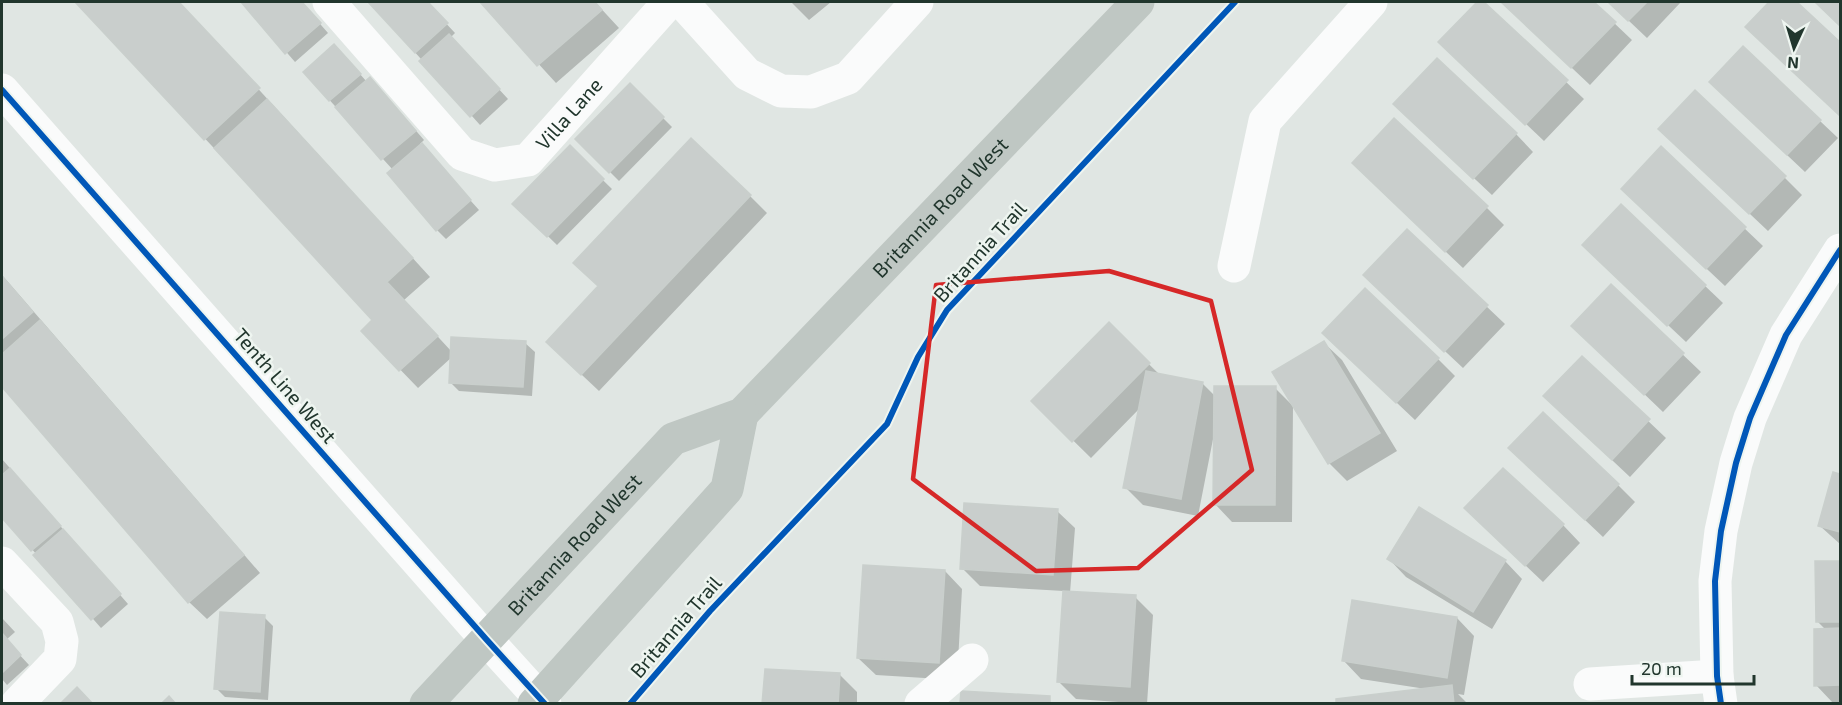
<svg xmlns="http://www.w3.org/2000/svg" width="1842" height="705" font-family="'Exo 2',sans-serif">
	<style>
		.shadow { fill: #0003 }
		.building { fill: #c9cecc; stroke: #c9cfcc; stroke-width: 1.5 }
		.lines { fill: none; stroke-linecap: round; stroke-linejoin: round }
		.minor { stroke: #fafbfb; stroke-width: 33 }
		.major { stroke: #bfc7c3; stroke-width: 33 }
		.cycleway-casing { stroke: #eef5f0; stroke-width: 10 }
		.cycleway { stroke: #0057b8; stroke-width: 6 }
		.marked { fill: none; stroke: #d62828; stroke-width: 4.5; stroke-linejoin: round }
		.labels { text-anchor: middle; stroke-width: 5; stroke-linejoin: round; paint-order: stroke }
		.street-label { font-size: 20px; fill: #21362d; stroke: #eef5f0 }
	</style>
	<rect width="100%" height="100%" fill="#e0e6e3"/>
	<path class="shadow" d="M77,2H179L430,277L404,300L452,352L525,343L535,352L532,396L459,391L450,382L452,357L418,388L363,331L375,320Z
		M243,2H301L328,33L295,62Z
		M370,2H426L455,33L451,37L508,99L480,125Z
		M482,2H595L619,28L556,83Z
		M791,2H831L809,20Z
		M1479,2H1482L1584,99L1544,141L1440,42Z
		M1502,2H1592L1632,40L1590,85Z
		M1609,2H1681L1647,38Z
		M1771,2H1795L1840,44V115L1747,27Z
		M1816,2H1840V25Z
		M343,55L367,82L379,88L424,140L420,144L479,210L446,239L437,230L393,170L305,73Z
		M630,85L672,127L619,181L577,139Z
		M1729,100L1820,121L1838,138L1805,172Z
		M1413,121L1516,134L1533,152L1492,195Z
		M1678,146L1784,177L1802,195L1768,231Z
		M570,148L612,189L557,245L515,204Z
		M1661,149L1763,246L1725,286L1641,207Z
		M1371,181L1486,207L1504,225L1463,268Z
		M750,196L767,213L599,391L565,359Z
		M1621,206L1723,303L1686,342L1601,262Z
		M1407,231L1505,324L1463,368L1383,293Z
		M2,275L260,573L207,619L189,602L2,385Z
		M1611,286L1701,372L1663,412L1591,343Z
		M1109,325L1161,376L1202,383L1216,397L1275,388L1293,406L1292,522H1232L1215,504L1214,434L1198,516L1143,505L1125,487L1141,407L1091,458L1033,401Z
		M1324,343L1342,360L1397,451L1347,481L1329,463L1274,372Z
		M1342,351L1438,359L1455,376L1415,420Z
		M1582,358L1666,438L1630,477L1563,414Z
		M2,459L128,604L101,628L2,515Z
		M1528,466L1618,485L1635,502L1603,537Z
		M1834,474L1840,476V544L1820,526Z
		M1057,511L1075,528L1070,593L1135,597L1153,615L1147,704L1076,699L1059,682L1064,591L980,586L962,568Z
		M1563,525L1580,543L1543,582L1484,526Z
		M1389,559L1505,561L1522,579L1492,629L1406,577Z
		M1816,563H1840V703H1833L1816,685L1826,630L1817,621Z
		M945,571L962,589L957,680L876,675L858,658Z
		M264,617L273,626L268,700L225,697L216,688Z
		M2,618L15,632L6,640L29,665L7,685L2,679Z
		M1457,618L1474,636L1464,695L1458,694L1468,704H1338L1426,689L1361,679L1344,661Z
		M840,675L857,692V704H764Z"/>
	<path class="building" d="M75,2H179L260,88L204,140Z
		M241,2H302L321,23L285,54Z
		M368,2H428L448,23L415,53Z
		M480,2H595L602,10L537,66Z
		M1477,2H1484L1568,80L1525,125L1438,42Z
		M1501,2H1594L1616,22L1571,68Z
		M1608,2H1647L1628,21Z
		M1769,2H1797L1840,42V113L1839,115L1745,27Z
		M1815,2H1840V26Z
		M449,34L500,89L470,117L419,61Z
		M334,44L361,74L329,101L303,72Z
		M1743,46L1821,120L1787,155L1709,82Z
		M1437,58L1517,133L1473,179L1393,104Z
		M370,77L416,131L381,160L335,107Z
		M630,83L664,117L609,173L575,139Z
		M1695,90L1786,176L1749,214L1658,129Z
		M267,99L413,258L387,282L438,336L399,371L361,331L372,320L214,148Z
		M1394,118L1488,206L1445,252L1352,163Z
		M691,138L751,195L581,375L546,342L598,286L573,263Z
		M422,143L471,200L436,231L387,173Z
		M570,145L604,179L547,237L512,204Z
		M1661,146L1746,227L1706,269L1621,189Z
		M1621,204L1706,285L1667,326L1582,245Z
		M1407,229L1488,305L1444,352L1363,275Z
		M2,276L33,312L2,339Z
		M1611,284L1684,353L1644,395L1571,326Z
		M1365,288L1439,358L1396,403L1322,333Z
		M40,320L244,555L188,603L2,387V354Z
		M1109,322L1150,363L1072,442L1031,401Z
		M451,337L526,341L523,387L449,383Z
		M1324,341L1380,433L1328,464L1272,372Z
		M1582,356L1650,419L1612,460L1543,396Z
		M1146,371L1203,382L1181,499L1123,488Z
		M1214,386H1276L1275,505H1213Z
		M1543,412L1619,484L1585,520L1508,448Z
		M10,468L61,526L31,551L2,518V475Z
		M1503,468L1564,524L1525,566L1464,508Z
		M1833,472L1840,474V532L1818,526Z
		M964,503L1058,509L1053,575L960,569Z
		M1419,507L1506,560L1473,612L1387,559Z
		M63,529L121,594L91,620L33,555Z
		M1815,561H1840V622H1816Z
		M863,565L945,570L939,663L857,658Z
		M1063,591L1136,595L1130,687L1057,682Z
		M1352,600L1457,617L1447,678L1342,661Z
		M220,612L265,615L260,692L214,689Z
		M1840,628V685L1814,686V629Z
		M2,633L21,655L2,673Z
		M765,669L840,673L838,704H762Z
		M1452,685L1454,704H1336V699Z
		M77,687L93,704H60Z
		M961,691L1050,696V704H960Z
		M169,696L176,704H161Z"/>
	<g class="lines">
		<g class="minor">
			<path id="s1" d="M329,2L462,154L495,165L528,160L669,2"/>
			<path d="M682,2L747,74L781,91L811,92L848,78L917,2"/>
			<path d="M2,90L486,639L545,704"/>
			<path d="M1234,266L1265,121L1371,2"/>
			<path d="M2,563L57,622L62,641L60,659L17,704"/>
			<path d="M1590,684L1717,676"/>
			<path d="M921,704L972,660"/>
			<path d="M1721,704L1717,676L1715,581L1721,531L1736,463L1750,418L1786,335L1840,250"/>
		</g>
		<g class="major">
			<path id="s2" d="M426,704L673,439L742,414L1138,2"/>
			<path d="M534,704L727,489L742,414"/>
		</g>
		<defs>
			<path id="cycleway" d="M2,90L486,639L545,704
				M630,704L710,611L887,424L918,357L947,310L1235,2
				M1721,704L1717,676L1715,581L1721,531L1736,463L1750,418L1786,335L1840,250"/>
		</defs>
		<use href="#cycleway" class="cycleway-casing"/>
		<use href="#cycleway" class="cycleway"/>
	</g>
	<path class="marked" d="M1109,271L1211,301L1252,470L1138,568L1036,571L913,479L936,285Z"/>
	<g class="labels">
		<g class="street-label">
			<text dy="7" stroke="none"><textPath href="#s1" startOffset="332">Villa Lane</textPath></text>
			<text dy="7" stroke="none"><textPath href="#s2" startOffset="722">Britannia Road West</textPath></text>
			<text transform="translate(980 252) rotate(-48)" y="7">Britannia Trail</text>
			<text transform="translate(285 386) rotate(49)" y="7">Tenth Line West</text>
			<text dy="7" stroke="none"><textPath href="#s2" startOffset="218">Britannia Road West</textPath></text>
			<text transform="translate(676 627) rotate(-49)" y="7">Britannia Trail</text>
		</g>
	</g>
	<rect width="1842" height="705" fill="none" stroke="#21362d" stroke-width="6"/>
	<g transform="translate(1794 48) rotate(184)" stroke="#eef5f0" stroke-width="4.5" paint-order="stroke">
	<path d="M0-4.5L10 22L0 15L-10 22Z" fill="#21362d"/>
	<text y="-9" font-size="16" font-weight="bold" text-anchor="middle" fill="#21362d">N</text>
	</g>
	<path d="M1632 675v9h122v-9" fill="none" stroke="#21362d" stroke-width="3"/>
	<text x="1641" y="675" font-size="18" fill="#21362d" stroke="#eef5f0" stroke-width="4.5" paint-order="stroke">20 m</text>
</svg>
